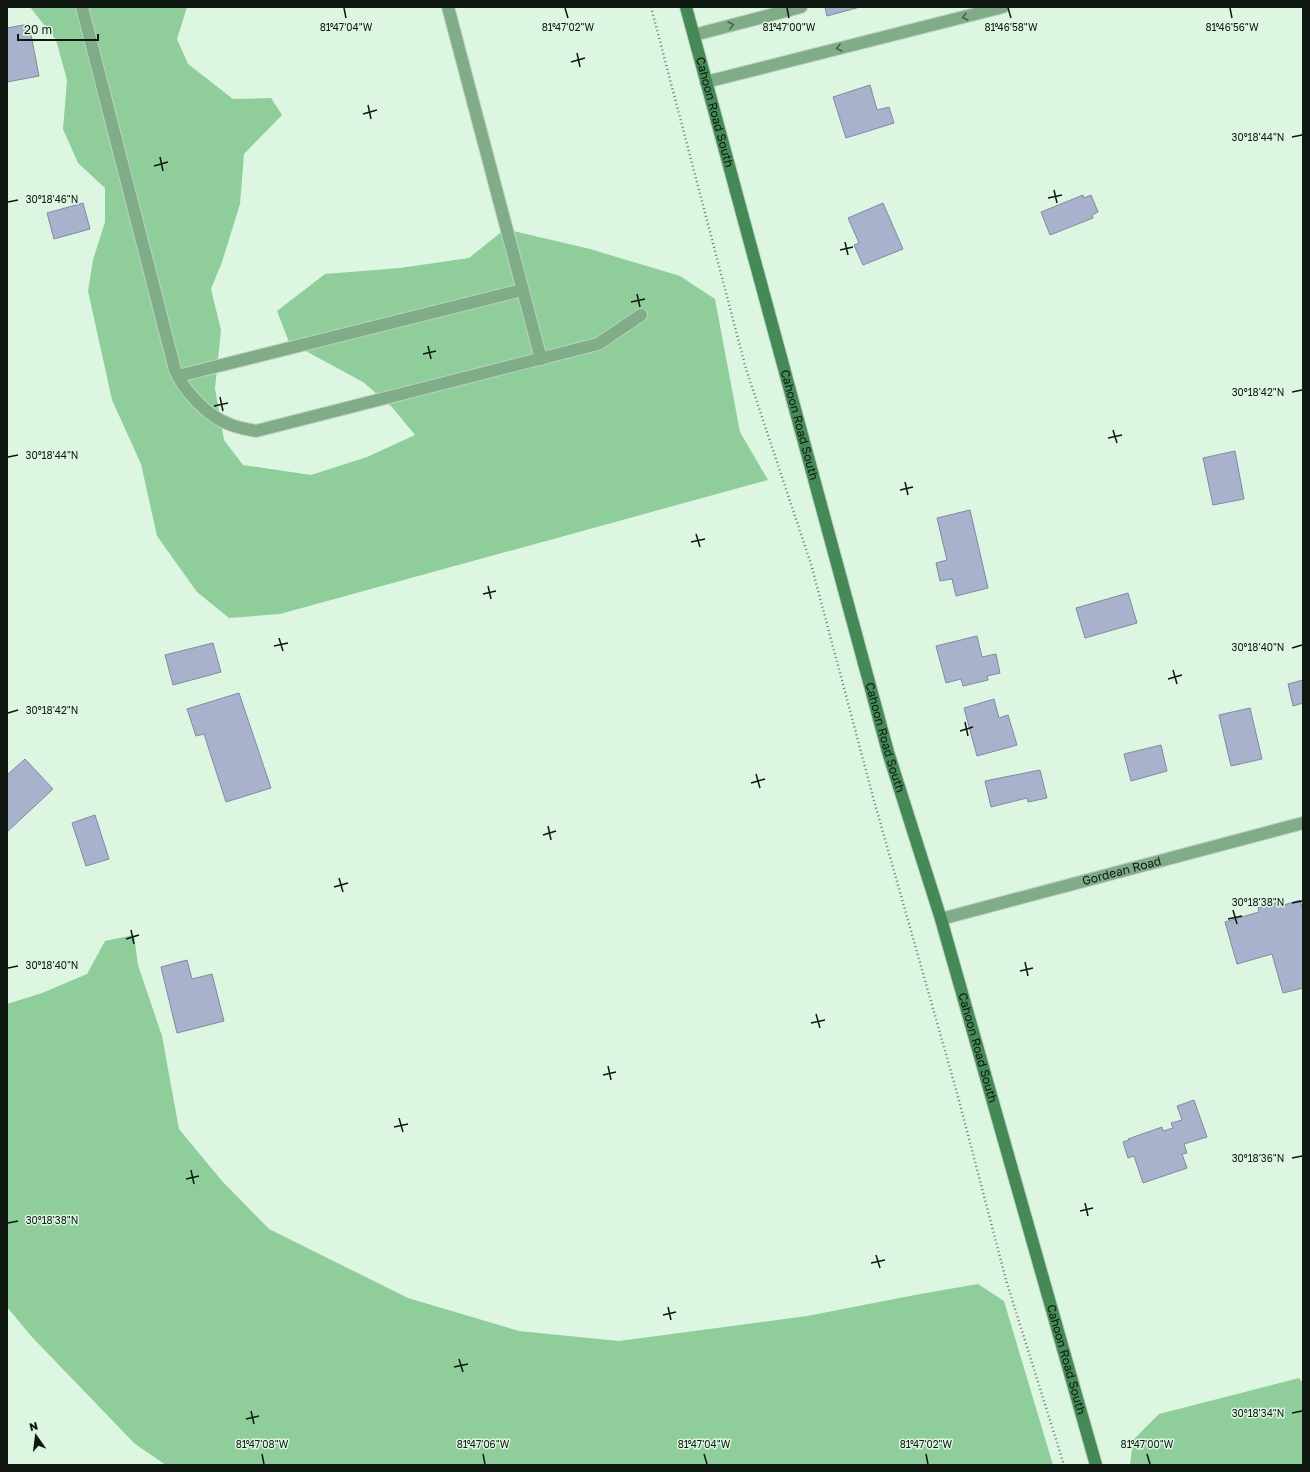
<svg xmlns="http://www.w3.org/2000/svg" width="1310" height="1472" font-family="'Golos Text',sans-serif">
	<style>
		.forest { fill: #8fce9b }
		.building { fill: #a9b2cc; stroke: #8189a2 }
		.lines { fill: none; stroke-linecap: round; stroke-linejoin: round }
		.lane-casing { stroke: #bcd2c0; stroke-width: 14 }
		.street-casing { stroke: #bcd2c0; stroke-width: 14 }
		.secondary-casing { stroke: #bcd2c0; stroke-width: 14 }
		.path { stroke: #6c7c6f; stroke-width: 2.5; stroke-dasharray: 1 3; stroke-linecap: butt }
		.lane { stroke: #80ac88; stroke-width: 12 }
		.street { stroke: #80ac88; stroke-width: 12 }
		.secondary { stroke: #458a56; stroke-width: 12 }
		.oneway { stroke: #47624c }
		.ticks { fill: none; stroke: #0e1710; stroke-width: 1.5 }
		.labels { text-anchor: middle; stroke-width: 3; stroke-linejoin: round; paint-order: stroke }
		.street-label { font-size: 12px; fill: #0e1710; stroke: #ddf6e1 }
		.ticks-label { font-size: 10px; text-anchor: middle; fill: #0e1710; stroke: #ddf6e1; stroke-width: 3; stroke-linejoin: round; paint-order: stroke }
	</style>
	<rect width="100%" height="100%" fill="#ddf6e1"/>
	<path class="forest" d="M30,7H187L177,39L188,64L233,99L271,98L282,115L244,154L240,204L222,262L211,289L221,330L215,388L224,440L243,465L311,475L367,457L415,435L392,407L363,382L289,342L277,311L325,274L400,268L469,258L505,229L590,249L680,276L715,299L740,432L768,480L280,614L229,618L197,592L157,536L141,464L112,400L88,291L93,260L105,222V188L78,163L63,129L67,80L56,40Z
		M134,935L138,965L162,1036L179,1129L222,1181L269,1229L408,1298L519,1331L619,1341L807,1316L920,1294L978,1284L1004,1301L1053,1465H166L135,1444L31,1336L7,1307V1004L42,993L87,974L105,941Z
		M1299,1378L1303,1383V1465H1130L1133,1440L1159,1414Z"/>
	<path class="building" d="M825,7H860L827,16Z
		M29,24L39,76L7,82V28Z
		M870,85L877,110L889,107L894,123L846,138L833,97Z
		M1083,195L1084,198L1091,195L1098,212L1092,215L1093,218L1050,235L1041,212Z
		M83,203L90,229L54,239L47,213Z
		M883,203L903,249L863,265L854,245L859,243L848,218Z
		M1235,451L1244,499L1213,505L1203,458Z
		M970,510L988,588L956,596L952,579L940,581L936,563L947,560L937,518Z
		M1128,593L1137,623L1085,638L1076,608Z
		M977,636L982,657L996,654L1000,673L987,676L988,680L963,686L961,679L946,683L936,646Z
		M213,643L221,672L173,685L165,655Z
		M1303,680V703L1293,706L1288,684Z
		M239,693L271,788L226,802L204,734L196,736L187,709Z
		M994,699L999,718L1008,715L1017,745L977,756L964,708Z
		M1250,708L1262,759L1231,766L1219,715Z
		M1161,745L1167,771L1131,781L1124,754Z
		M25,759L53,789L7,832V775Z
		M1040,770L1047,798L1028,802L1027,798L991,807L985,781Z
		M95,815L109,859L86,866L72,823Z
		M1300,900L1303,912V988L1283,993L1272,954L1237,964L1225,922L1259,912L1258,908L1282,901L1284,905Z
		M187,960L192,979L212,974L224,1021L177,1033L161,967Z
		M1194,1100L1207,1137L1184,1144L1187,1153L1182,1154L1187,1168L1143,1183L1134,1156L1128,1158L1123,1142L1129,1140L1128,1139L1162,1127L1163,1131L1173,1128L1171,1123L1182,1120L1177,1106Z"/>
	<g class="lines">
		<defs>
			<path id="lane" d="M694,35L801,7
				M706,82L1003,7
				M178,376L522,290"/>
			<g id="street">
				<path d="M82,7L175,370C184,391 207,416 229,424C237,428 248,429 256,431L598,344L641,315"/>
				<path d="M448,7L541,359"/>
				<path id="s1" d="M941,919L1303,823"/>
			</g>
			<g id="secondary">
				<path id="s2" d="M686,7L888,752L941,919L1096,1465"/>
			</g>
		</defs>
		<use href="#lane" class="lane-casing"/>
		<use href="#street" class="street-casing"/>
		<use href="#secondary" class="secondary-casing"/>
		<path class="path" d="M651,7L746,369L811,564L873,797L957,1093L1006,1280L1064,1465"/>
		<use href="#lane" class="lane"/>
		<use href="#street" class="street"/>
		<use href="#secondary" class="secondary"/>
	</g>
	<defs><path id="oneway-chevron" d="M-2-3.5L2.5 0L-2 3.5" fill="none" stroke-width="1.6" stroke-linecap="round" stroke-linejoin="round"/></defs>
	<g class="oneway">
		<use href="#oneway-chevron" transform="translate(965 17) rotate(166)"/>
		<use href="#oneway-chevron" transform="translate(731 25) rotate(-14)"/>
		<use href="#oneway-chevron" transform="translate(839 48) rotate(166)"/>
	</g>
	<path class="ticks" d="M344,8L346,18M565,8L568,18M787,8L789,18M1008,8L1011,18M1230,8L1232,18M577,53L580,67M571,62L585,58M368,105L371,119M363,114L377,110M1292,137L1302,135M160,157L163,171M154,166L168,162M1054,190L1057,203M1048,198L1062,195M8,202L18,200M845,242L848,255M840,250L853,247M637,294L640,307M631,302L645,299M428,346L431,359M423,354L436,351M1292,392L1302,390M220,397L223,411M214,406L228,403M1113,430L1117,443M1108,438L1122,435M8,457L18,455M905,482L908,495M900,490L913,487M696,534L700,547M691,542L705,539M488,586L491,599M483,594L496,591M279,638L283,651M274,646L288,643M1292,648L1302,645M1173,670L1177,684M1168,679L1182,675M8,713L18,710M965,722L968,736M960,731L973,727M756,774L760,788M751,783L765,779M548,826L551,840M543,835L556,831M339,878L343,892M334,887L348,883M1292,903L1302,901M1233,910L1237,924M1228,919L1242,916M131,930L134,944M126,939L139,935M1025,962L1028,976M8,968L18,966M1020,971L1033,968M816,1014L820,1028M811,1023L825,1020M608,1066L611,1080M603,1075L616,1072M399,1118L403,1132M394,1127L408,1124M1292,1158L1302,1156M191,1170L194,1184M186,1179L199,1176M1085,1203L1088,1216M1080,1211L1093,1208M8,1223L18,1221M876,1255L880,1268M871,1263L885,1260M668,1307L671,1320M663,1315L676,1312M459,1359L463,1372M454,1367L468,1364M251,1411L254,1424M1292,1413L1302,1411M246,1419L259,1416M262,1454L264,1464M483,1454L485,1464M704,1454L707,1464M926,1454L928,1464M1147,1454L1150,1464"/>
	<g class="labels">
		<g class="street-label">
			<text dy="4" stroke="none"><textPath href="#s2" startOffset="109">Cahoon Road South</textPath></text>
			<text dy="4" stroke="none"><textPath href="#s2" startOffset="433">Cahoon Road South</textPath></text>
			<text dy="4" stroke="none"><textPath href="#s2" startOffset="757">Cahoon Road South</textPath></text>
			<text dy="4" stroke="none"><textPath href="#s1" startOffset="187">Gordean Road</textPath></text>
			<text dy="4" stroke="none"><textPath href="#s2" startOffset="1081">Cahoon Road South</textPath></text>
			<text dy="4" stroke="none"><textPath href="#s2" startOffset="1405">Cahoon Road South</textPath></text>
		</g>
	</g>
	<g class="ticks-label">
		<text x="346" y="31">81°47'04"W</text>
		<text x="568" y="31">81°47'02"W</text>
		<text x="789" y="31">81°47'00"W</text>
		<text x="1011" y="31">81°46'58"W</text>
		<text x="1232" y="31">81°46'56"W</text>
		<text x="1258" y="141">30°18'44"N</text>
		<text x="52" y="203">30°18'46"N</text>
		<text x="1258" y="396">30°18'42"N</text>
		<text x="52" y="459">30°18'44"N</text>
		<text x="1258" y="651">30°18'40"N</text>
		<text x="52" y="714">30°18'42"N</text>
		<text x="1258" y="906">30°18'38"N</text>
		<text x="52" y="969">30°18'40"N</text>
		<text x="1258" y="1162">30°18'36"N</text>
		<text x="52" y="1224">30°18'38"N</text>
		<text x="1258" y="1417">30°18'34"N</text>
		<text x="262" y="1448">81°47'08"W</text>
		<text x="483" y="1448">81°47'06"W</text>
		<text x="704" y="1448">81°47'04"W</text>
		<text x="926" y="1448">81°47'02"W</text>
		<text x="1147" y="1448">81°47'00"W</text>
	</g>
	<rect width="1310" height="1472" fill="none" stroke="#0e1710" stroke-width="16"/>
	<g transform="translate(36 1436) rotate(346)" stroke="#ddf6e1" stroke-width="3" paint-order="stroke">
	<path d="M0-3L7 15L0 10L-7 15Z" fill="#0e1710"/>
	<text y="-6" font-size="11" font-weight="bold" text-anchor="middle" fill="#0e1710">N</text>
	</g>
	<path d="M18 34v6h80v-6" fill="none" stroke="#0e1710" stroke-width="2"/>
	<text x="24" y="34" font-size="12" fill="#0e1710" stroke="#ddf6e1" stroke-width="3" paint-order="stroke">20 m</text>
</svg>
